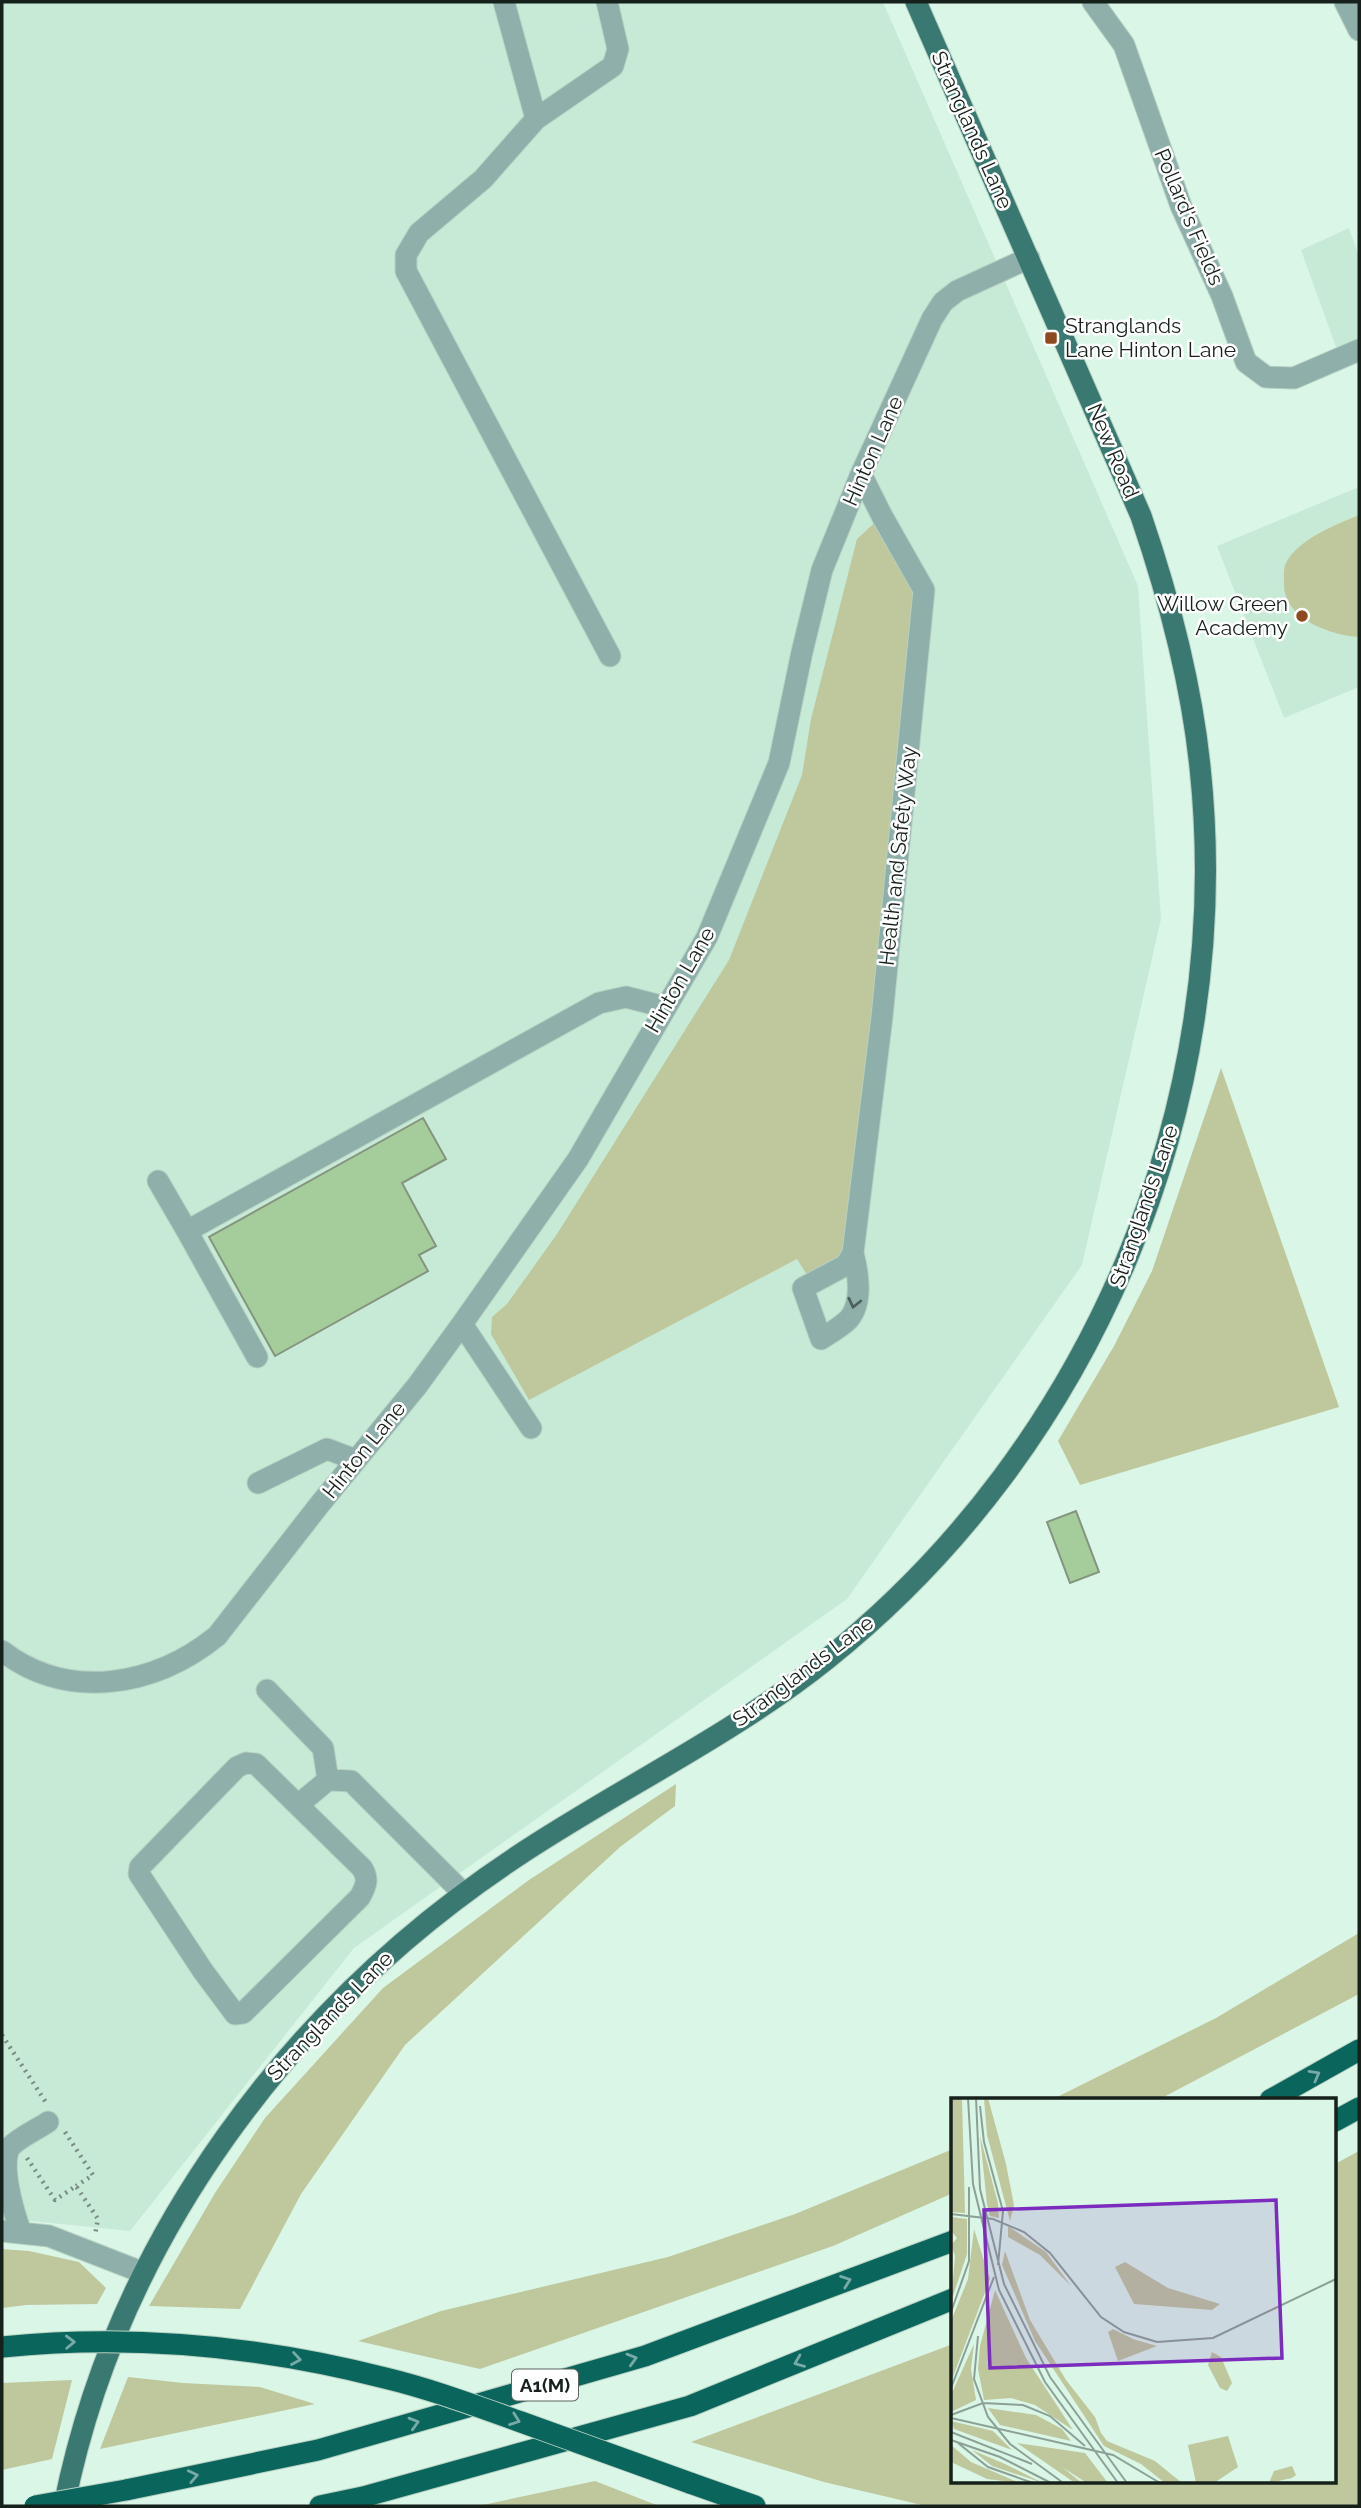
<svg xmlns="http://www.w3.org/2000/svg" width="1361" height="2508" font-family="Raleway,sans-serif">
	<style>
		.built { fill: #c7ead7 }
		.green { fill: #bfc79d }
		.building { fill: #a5cc9b; stroke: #84947f; stroke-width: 2 }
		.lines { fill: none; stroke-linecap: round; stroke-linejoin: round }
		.minor-casing { stroke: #b7d0c2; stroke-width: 23 }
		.major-casing { stroke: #b7d0c2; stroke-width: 23 }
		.highway-casing { stroke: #b7d0c2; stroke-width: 23 }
		.path { stroke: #7a8d83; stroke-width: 4.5; stroke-dasharray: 2 5; stroke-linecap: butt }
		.minor { stroke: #8fafaa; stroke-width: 21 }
		.major { stroke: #3a7971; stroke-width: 21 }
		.highway { stroke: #0a655d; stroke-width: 21 }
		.highway-bridge-casing { stroke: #b7d0c2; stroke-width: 23; stroke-linecap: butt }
		.highway-bridge { stroke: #0a655d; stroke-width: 21 }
		.oneway { stroke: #4d615b }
		.oneway2 { stroke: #78aaa6 }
		.poi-dot { fill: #8e4920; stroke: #fff; stroke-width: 2.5 }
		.labels { text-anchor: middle; stroke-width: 5; stroke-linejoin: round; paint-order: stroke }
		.shield { fill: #fff; stroke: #5d645f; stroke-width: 2 }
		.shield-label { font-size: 19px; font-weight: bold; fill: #17211b }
		.street-label { font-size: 21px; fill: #17211b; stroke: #fff }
		.poi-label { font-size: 21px; fill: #17211b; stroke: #fff; text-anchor: start }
		.inset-road { fill: none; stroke: #8ca195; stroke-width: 2 }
		.view { fill: #7b2cbf; fill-opacity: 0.15; stroke: #7b2cbf; stroke-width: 3.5 }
		.inset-edge { fill: none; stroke: #17211b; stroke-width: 3.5 }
	</style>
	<rect width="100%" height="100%" fill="#daf6e7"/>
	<path class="built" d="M2,2H883L1138,586L1161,919L1082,1265L847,1599L354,1948L130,2231L2,2218Z
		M1349,228L1359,256V350L1340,358L1301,250Z
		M1359,487V687L1284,718L1217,546Z"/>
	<path class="green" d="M1359,515V637C1330,635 1282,618 1284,582C1284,575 1283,567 1287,561C1301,538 1335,525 1359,515Z
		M882,516L924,590L853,1253L812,1283L797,1259L529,1400L491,1334L492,1317L507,1304L557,1234L729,960L802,775L811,719L857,539Z
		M1221,1068L1339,1407L1080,1485L1058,1441L1114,1346L1152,1271Z
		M676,1784L675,1806L620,1847L405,2045L301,2194L240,2309L149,2306L215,2193L265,2118L383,1988L529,1880Z
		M1359,1933V1994L1158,2100H1051L1216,2018Z
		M953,2149V2193L833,2246L480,2369L358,2341L441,2311L668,2257L795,2214Z
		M1359,2151V2506H926L824,2482L691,2442L953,2344V2482H1335V2164Z
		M2,2249L29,2251L79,2262L106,2288L97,2304L26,2305L2,2308Z
		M128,2377L183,2383L260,2387L315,2404L100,2449Z
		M72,2380L52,2459L2,2470V2383Z
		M595,2481L659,2506H478Z"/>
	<path class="building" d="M423,1118L446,1159L402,1183L436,1246L419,1255L428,1271L275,1356L209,1237Z
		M1076,1511L1099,1572L1070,1583L1047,1522Z"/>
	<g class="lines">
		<defs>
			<path id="minor" d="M504,2L536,119L613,66L618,49L607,2
				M1093,2L1124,45L1181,206L1222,296L1246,362L1266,377L1294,378L1359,350
				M1345,2L1359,30
				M536,119L483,179L419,233L406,255V271L610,656
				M158,1181L187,1231
				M853,1253L846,1265L803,1288L821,1339C830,1333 841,1327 849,1319C863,1302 858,1272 853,1253L882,1017L924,590L882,516L861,474
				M462,1324L531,1428
				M257,1357L187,1231L599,1003L626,997L665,1007
				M258,1483L327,1449L356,1460
				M2,1651C69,1702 155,1686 217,1636L320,1504L417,1386L462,1324L578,1159L707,937L779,763L802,652L822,570L861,474L932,319L943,302L957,291L1029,258
				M267,1690L323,1748L328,1780
				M246,1763L256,1764L362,1868C369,1879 366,1886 360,1897L243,2013L235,2014L203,1971L139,1874L140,1867L237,1767Z
				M298,1805L328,1780L351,1781L463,1893
				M2,2231L49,2236L144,2273
				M21,2232C13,2211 0,2165 10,2147C20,2137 36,2130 48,2122"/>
			<path id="major" d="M64,2506C117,2239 291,2006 516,1857C618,1789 731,1736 827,1659C1092,1447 1236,1105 1200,767C1191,680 1169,598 1141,516L916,2"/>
			<path id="highway" d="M1270,2100L1359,2050
				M1335,2121L1359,2108
				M690,2483L755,2506
				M126,2490L318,2450L645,2356L953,2241
				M320,2506L363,2497L690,2406L953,2299"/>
		</defs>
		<use href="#minor" class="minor-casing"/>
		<use href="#major" class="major-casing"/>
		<use href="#highway" class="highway-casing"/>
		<path class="path" d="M2,2035L47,2104
			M65,2132L93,2175L76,2186
			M27,2158L55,2200L76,2186L98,2219L95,2235"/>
		<use href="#minor" class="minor"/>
		<use href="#major" class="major"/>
		<use href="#highway" class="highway"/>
		<defs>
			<path id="highway-bridge" d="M2,2347C130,2334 260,2346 385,2378C431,2389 476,2406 521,2422C577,2442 633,2462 690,2483
				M35,2506L126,2490"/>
		</defs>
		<use href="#highway-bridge" class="highway-bridge-casing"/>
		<use href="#highway-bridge" class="highway-bridge"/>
	</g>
	<defs><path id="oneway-chevron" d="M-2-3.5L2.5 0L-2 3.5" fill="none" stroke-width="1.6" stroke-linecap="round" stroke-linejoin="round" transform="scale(1.75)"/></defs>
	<use class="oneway" href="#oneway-chevron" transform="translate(854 1303) rotate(103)"/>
	<g class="oneway2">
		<use href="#oneway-chevron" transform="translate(1315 2075) rotate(-29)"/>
		<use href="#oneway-chevron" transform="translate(846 2281) rotate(-20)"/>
		<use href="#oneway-chevron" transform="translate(70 2342) rotate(-2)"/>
		<use href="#oneway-chevron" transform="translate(296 2359) rotate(9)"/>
		<use href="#oneway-chevron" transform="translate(632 2359) rotate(-16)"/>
		<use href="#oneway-chevron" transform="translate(799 2362) rotate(158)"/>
		<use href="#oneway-chevron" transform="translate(515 2420) rotate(20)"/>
		<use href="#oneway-chevron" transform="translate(414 2423) rotate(-16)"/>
		<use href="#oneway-chevron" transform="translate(193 2476) rotate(-12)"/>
	</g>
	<g class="poi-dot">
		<rect x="1044" y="331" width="14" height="14" rx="3.5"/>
		<circle cx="1302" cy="616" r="7"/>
	</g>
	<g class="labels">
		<rect class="shield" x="512" y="2369.5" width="66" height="31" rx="5"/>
		<g class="shield-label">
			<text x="545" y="2392">A1(M)</text>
		</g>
		<g class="street-label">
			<text transform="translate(972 130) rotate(66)" y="7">Stranglands Lane</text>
			<text transform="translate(1189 217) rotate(67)" y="7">Pollard's Fields</text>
			<text transform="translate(873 451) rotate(-66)" y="7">Hinton Lane</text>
			<text transform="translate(1113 451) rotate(67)" y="7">New Road</text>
			<text transform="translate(898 856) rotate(-84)" y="7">Health and Safety Way</text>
			<text transform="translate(680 980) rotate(-60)" y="7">Hinton Lane</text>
			<text transform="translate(1144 1206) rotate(-71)" y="7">Stranglands Lane</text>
			<text transform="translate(364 1450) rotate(-51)" y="7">Hinton Lane</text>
			<text transform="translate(803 1671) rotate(-37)" y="7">Stranglands Lane</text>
			<text transform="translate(330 2016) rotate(-46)" y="7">Stranglands Lane</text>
		</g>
		<g class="poi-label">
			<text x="1065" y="333">Stranglands<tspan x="1065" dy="24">Lane Hinton Lane</tspan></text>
			<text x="1288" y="611" text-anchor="end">Willow Green<tspan x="1288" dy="24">Academy</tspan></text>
		</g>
	</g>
	<g transform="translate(951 2098)">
		<rect width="385" height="385" fill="#daf6e7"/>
		<path d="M1,0H11L14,115L0,114ZM33,0H37L55,66L63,107L59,123L36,37ZM29,38L47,105L48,120L39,118L36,106ZM0,119L16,121V156L0,204L4,158L0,147L6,140L0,133ZM57,128L95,154L120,188L89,157L57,139ZM23,131L39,181L0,284V223L17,181ZM54,153L79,222L115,282L144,319L150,335L156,343L204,363L231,385H214L190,366L153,348L84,243L51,167ZM174,164L217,190L269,206L261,212L183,206L164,169ZM44,192L75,260L122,332L84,307L60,300L33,302L27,271L29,248ZM162,231L182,241L206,248L167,263L157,234ZM23,246L20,271L25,302L0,314V297ZM261,254L270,259L281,285L276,293L269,290L257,267ZM37,310L85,317L111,331L120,343L49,327ZM0,323L42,333L61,352L3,331ZM277,338L287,369L263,385H245L237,347ZM66,345L134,355L157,385H136L111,369L131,385H124ZM0,347L20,364L69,385L36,381L0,364ZM21,352L54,366L92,385L41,368ZM341,368L345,377L341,380L318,385L323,373Z" fill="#bfc79d"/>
		<path class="inset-road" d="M17,0L22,86L48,192L94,284L167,385M25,0L29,91L53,186L99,279L176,385M29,8L33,44L52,113L47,167M0,116L42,121L73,134L99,155L150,219L173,234L206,244L262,240L385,181M0,214L18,163V89M27,238L23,281L37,319L59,346L111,384M0,290L43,179M0,317L32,305L72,307L99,318L134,348M0,320L162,357L209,385M0,334L81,366M0,342L49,359L100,385M7,345L37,369L82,385"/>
		<path class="view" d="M325,102L331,260L39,270L33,112Z"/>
		<rect width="385" height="385" class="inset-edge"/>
	</g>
	<rect width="1361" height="2508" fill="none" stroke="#17211b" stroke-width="7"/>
</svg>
